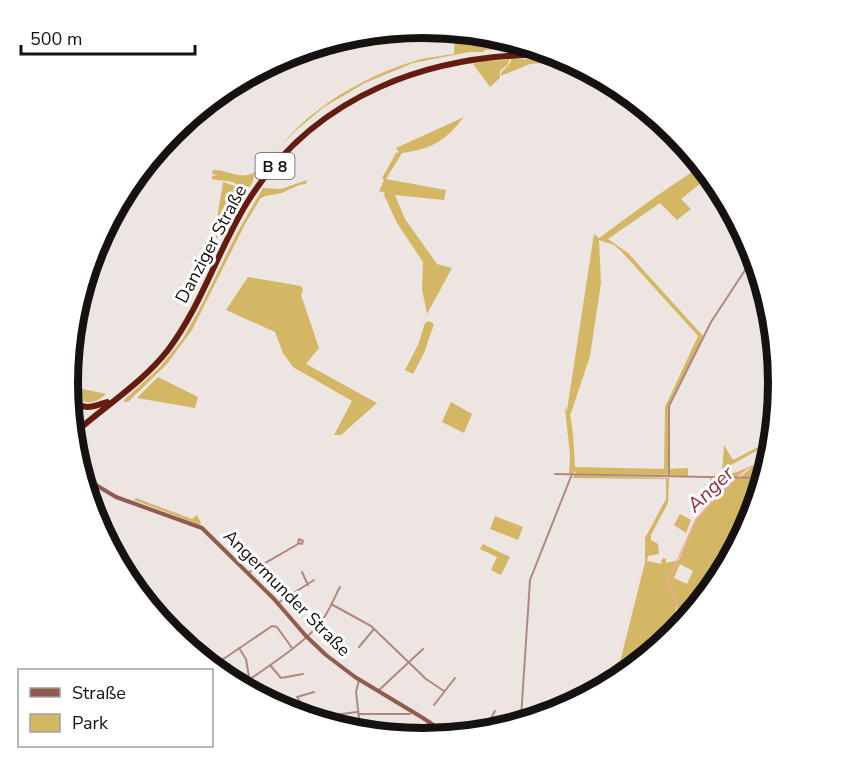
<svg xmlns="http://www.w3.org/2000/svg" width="845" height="765" font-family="'Nunito Sans',sans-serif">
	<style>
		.green { fill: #d4b764; fill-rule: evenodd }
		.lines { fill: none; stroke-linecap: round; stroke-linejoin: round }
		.stream { stroke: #fea3ad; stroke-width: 1.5 }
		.street { stroke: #af8980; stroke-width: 2 }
		.secondary { stroke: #915b50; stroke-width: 4 }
		.highway { stroke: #651b0e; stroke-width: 6 }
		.labels { text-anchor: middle; stroke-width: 6; stroke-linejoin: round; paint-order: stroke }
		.shield { fill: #fff; stroke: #5b5958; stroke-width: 1.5 }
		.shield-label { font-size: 16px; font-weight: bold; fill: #151211 }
		.street-label { font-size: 18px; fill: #151211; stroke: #fff }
		.water-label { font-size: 20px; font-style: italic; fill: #942c41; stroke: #fff }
		.rim { fill: none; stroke: #151211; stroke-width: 8 }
	</style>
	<rect width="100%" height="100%" fill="#ede5e1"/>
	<path class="green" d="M455,33L508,44L510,50L506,49L484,50V52H469L413,63L365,83L324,107L294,132L255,173L252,184L242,193L217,238H215L217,235L214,237L223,182L235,186L238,194L223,225C229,216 251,189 232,182C226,180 218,181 212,179V176L218,175L212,174L213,170C225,169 241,180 253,173C265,167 286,138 298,127C331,96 374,73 418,60C429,57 442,56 454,54Z
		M508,57H510L508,64L500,71V78L490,87L473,64L484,61L507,60Z
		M512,57L514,59L562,60L563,66L557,62L530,64L501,76V73L510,63Z
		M464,117C445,141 432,149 402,153L386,179L446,190L444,200L395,195L405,219L437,264L452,268L427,314L422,289L423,262L397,223L384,195L385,193L379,191L384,180L382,178L396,153L399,152L396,148Z
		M698,168L706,179L681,199L691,209L677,220L660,203L608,239L628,253L703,336L668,410V469L688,468V476H671L669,471L667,475L576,474L575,471L574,473H569L570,455L565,408L567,410L594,234L599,238L655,197ZM599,240L614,245L621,251L698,336L665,407L664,469L575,467L573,434L570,413H571L590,356L601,283Z
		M307,180L306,184L299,185L282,193L265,196L260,199L244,226L192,330L167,364L128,402H124V400L159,368L182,340L200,308L237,233L263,188L281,189Z
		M248,277L301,286L303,290L301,295L319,348L306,364L377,403L341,435H334L352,401L293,367L283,353L275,332L226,310Z
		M429,321L434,324L424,353L413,374L405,370L418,345L425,323Z
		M158,377L198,397L195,408L137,398Z
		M68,386L102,393L106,394C93,406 84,403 70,396Z
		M451,402L472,414L464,433L442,422Z
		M766,443L765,446L724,469V473C740,475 746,465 762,463V465L748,468L738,477H724V473H722L724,445L733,460Z
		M761,466L759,478L740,477L751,468Z
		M575,475L669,478L668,503L651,535V540L658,544L659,554L648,556L647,561L662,564L661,561L663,558L666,559V563L679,560L695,521L705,510L697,500L701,493L710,488V477L759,479L751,519L719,558L707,585L674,634L666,639C669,627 680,616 677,603C677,617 667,627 664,640L623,668L619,666L645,562V538L666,499V479L572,478ZM680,564L693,571L687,584L674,578Z
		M136,498L192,519L197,515L201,523L200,525L134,500Z
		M680,514L691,520L686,533L674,525Z
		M495,516L523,527L518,540L490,529Z
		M483,544L510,557L501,575L491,570L497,557L480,549Z"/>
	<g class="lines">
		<path class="stream" d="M665,640C667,629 679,619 678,608C677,597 667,591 668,581L696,519L739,475L748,468L761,465"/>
		<path class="street" d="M555,474L759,478
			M669,476V406L711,322L753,258
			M299,539L303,541L302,544L298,543Z
			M302,572L308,585
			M248,573L298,544
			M283,588L296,604
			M278,603L314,580
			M331,604L371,626L426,679L444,691
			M359,647L374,629
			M239,648L246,659L249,677L260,693
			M216,664L272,626L277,627L292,648
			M270,665L281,678L303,674
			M250,679C272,664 312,638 325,616C331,607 335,596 340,587
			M359,680L356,692L360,726
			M378,691L423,649
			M434,705L455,678
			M358,714H410
			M310,716L297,697L314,692
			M319,717L357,712
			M521,718L530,580L572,474
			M487,725L495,711"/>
		<path class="secondary" d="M86,479L116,497L202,528L274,599L306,636L326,655L355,677L423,718L445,733"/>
		<path class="highway" d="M71,402C88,410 91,407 107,402
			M77,431C108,404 143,382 168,350C201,306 217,253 245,206C313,93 434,51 560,55"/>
	</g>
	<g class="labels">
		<rect class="shield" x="255.5" y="153" width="39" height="26" rx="4.5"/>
		<g class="shield-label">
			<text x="275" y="172">B 8</text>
		</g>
		<g class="street-label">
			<text transform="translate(211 244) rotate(-62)" y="6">Danziger Straße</text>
			<text transform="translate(287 593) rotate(45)" y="6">Angermunder Straße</text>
		</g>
		<g class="water-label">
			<text transform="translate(710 489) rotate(-44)" y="7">Anger</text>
		</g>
	</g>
	<path d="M0 0H845V765H0ZM78 383a345 345 0 1 1 690 0a345 345 0 1 1-690 0Z" fill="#fff" fill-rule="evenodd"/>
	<path class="rim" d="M78 383a345 345 0 1 1 690 0a345 345 0 1 1-690 0Z"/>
	<rect x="18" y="669" width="195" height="78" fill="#ffffff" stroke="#a1a0a0" stroke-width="1.5"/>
	<rect x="30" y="688" width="30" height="9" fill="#915b50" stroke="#a1a0a0" stroke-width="1.5"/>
	<text x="72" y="699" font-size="18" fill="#151211">Straße</text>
	<rect x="30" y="714" width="30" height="18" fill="#d4b764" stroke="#a1a0a0" stroke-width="1.5"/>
	<text x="72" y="729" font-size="18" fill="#151211">Park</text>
	<path d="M21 45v9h174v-9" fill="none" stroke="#151211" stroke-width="3"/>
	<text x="30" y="45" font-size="18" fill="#151211" stroke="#ffffff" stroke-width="4.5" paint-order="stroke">500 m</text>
</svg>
